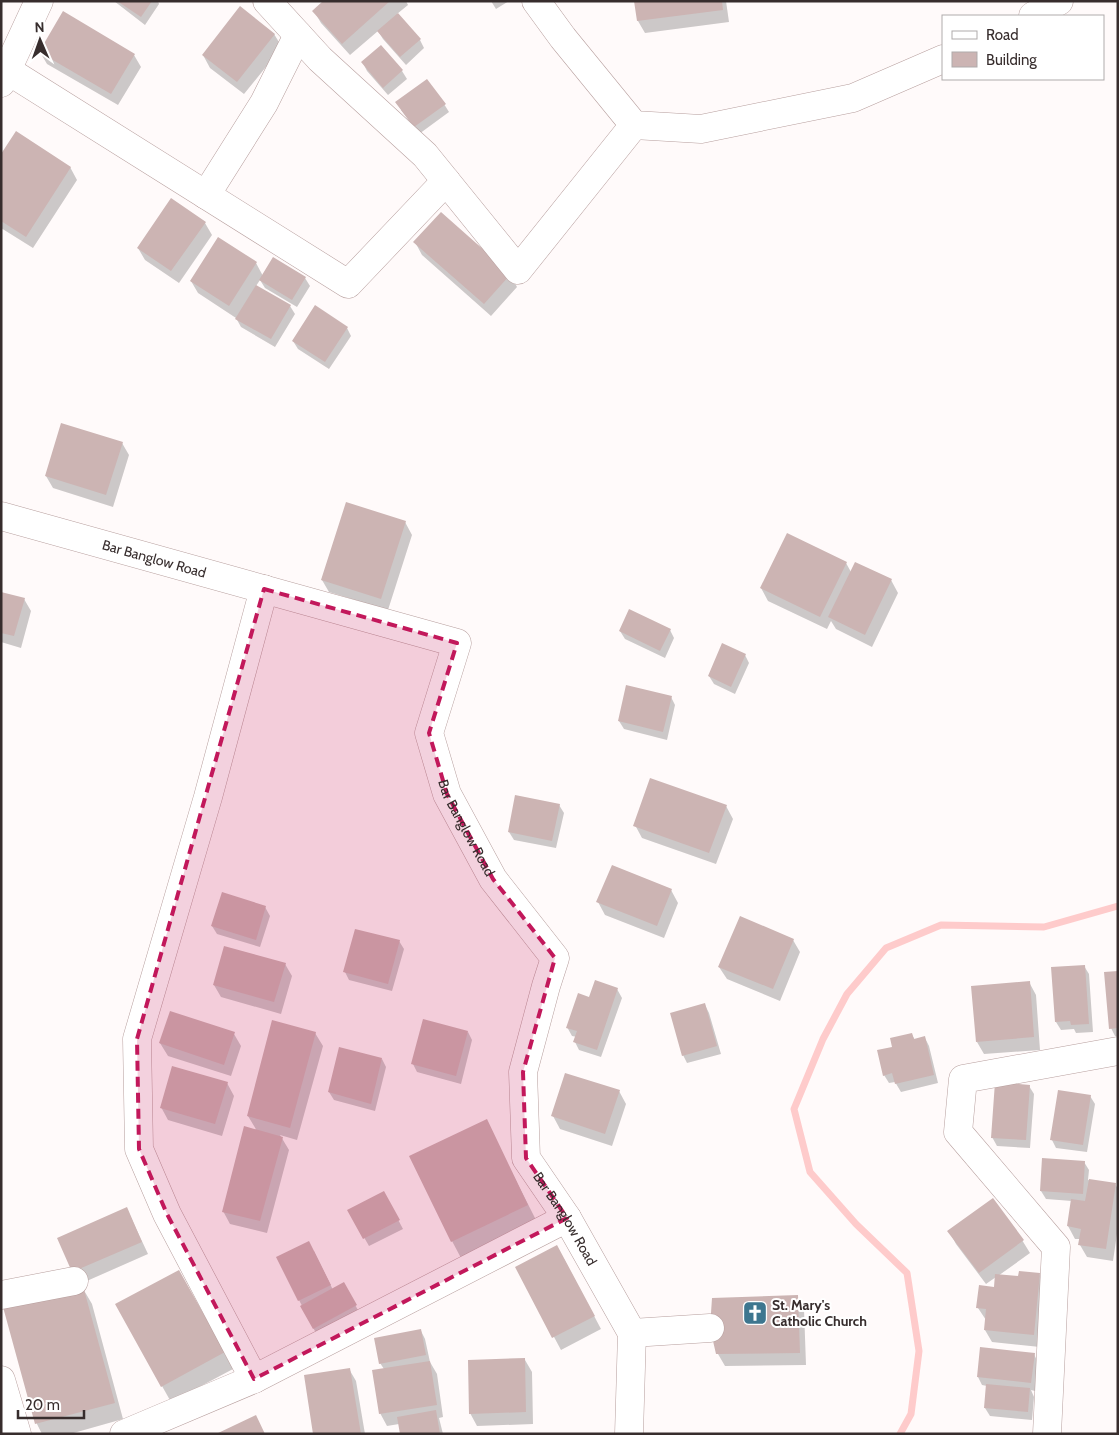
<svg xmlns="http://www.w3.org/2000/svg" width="1119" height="1435" font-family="Cabin,sans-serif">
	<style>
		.shadow { fill: #0003 }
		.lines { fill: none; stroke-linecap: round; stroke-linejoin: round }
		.stream { stroke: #fecbcb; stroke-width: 7 }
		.building { fill: #ccb4b3 }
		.minor-casing { stroke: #b79f9e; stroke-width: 29 }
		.minor { stroke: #fff; stroke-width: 28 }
		.marked { fill: #c2185b; fill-opacity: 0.2; stroke: #c2185b; stroke-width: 4; stroke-dasharray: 10 6; stroke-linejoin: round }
		.labels { text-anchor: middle; stroke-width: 4; stroke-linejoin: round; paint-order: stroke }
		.street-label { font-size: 14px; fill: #372d2d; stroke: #fff }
		.poi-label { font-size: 14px; font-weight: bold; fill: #372d2d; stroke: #fff; text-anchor: start }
	</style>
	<rect width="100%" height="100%" fill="#fffafa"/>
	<path class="shadow" d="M114,1H158L159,4L145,25Z
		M325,1H406L408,5L397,14L420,40L424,48L406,65L383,39L378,31L350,55L321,23L314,11Z
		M491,1H509L496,9Z
		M635,1H726L729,22L645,33L638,21Z
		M274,34L282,47L244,94L210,68L203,55Z
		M40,52L134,55L141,67L118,105L47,64Z
		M363,63L402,71L407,79L388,95L367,71Z
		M444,104L449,112L419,134L401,110Z
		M1,156L70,167L77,180L33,248L1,228Z
		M205,223L212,235L179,283L145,260L138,248Z
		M415,242L510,274L517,287L491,316L422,255Z
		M256,263L263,276L305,278L310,286L297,307L265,288L260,280L256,286L290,306L295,314L275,347L241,327L236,318L198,293L191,281Z
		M347,328L351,336L329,369L298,349L293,341Z
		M122,443L129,455L113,507L53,488L46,476Z
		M405,522L412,535L388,610L329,592L322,580Z
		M846,563L851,572L891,580L898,593L872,647L836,629L831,621L827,629L768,601L761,588Z
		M1,593L24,599L31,611L21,648L1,642Z
		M670,630L674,638L665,658L625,639L620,631Z
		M745,655L749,663L735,694L714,684L709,676Z
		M671,697L675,705L667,740L624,729L619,721Z
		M559,805L564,813L556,848L514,840L509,832Z
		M726,806L733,819L716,864L642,838L635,825Z
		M671,890L678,903L664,938L605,915L598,902Z
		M265,907L270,916L260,947L217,934L212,926Z
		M793,940L800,952L780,1001L727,979L719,967Z
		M399,941L404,949L392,991L349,980L345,972Z
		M285,964L292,976L281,1014L221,997L214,985Z
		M1084,966L1089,974L1093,1032L1076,1033L1074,1029L1061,1030L1056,1022Z
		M1118,972V1036H1115L1111,1028Z
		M1029,982L1036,995L1040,1050L984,1054L977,1042Z
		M617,989L622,998L601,1057L579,1050L575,1042L577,1037L572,1036L567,1027L590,998Z
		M705,1005L709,1013L721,1054L687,1063L683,1055Z
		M468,1032L472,1040L461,1084L417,1072L413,1064Z
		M315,1033L323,1046L297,1140L280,1135L289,1150L267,1233L230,1224L223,1211L257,1131L248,1116Z
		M234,1034L241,1046L231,1076L168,1056L160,1043Z
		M912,1035L915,1040L925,1038L929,1046L938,1083L901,1092L895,1082L889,1083L884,1075L894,1048Z
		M382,1059L386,1067L375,1111L334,1100L329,1092Z
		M227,1083L234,1096L222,1136L168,1120L161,1107Z
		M1029,1086L1034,1094L1030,1148L997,1146L992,1137Z
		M619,1091L626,1104L612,1146L560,1129L553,1116Z
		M1090,1096L1095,1104L1087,1152L1056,1148L1052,1140Z
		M486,1121L537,1222L461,1258L452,1241Z
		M1043,1159L1084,1162L1089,1170L1088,1180L1115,1184L1118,1189V1227L1113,1261L1087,1257L1080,1245V1239H1075L1068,1226L1072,1201L1046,1199L1041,1191Z
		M384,1193L403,1229L369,1246L349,1211Z
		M127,1209L148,1254L80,1284L73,1272Z
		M949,1231L1022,1240L1030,1253L998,1276L1019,1278L1039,1274L1046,1286L1040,1347L992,1342L985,1330L986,1320L978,1308L995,1288L996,1277L986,1284L956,1244Z
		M314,1251L333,1290L344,1284L360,1314L318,1337L299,1300Z
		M564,1259L601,1329L561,1350L517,1268Z
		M82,1287L92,1304L123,1419L70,1434H42L37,1424L5,1308Z
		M188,1288L233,1369L171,1402L162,1386Z
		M797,1297L804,1309L806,1365L725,1366L718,1354Z
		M421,1331L425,1339L430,1362L437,1374L443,1417L439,1418L443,1434H401L399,1424L387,1426L380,1413L384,1369L380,1363Z
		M1034,1354L1038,1363L1035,1391L1031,1390L1034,1397L1032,1420L990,1416L985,1408L987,1386L982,1385L978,1377Z
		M525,1360L532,1372L533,1424L477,1426L470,1413Z
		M349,1369L356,1381L365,1434H315Z"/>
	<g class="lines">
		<path class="stream" d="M900,1434L911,1414L919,1351L907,1273L856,1224L810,1172L794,1109L823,1039L847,994L886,948L941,925L1044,927L1118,906"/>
	</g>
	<path class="building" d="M117,1H152L141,17Z
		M323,1H390L342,44L312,11Z
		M634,1H722L723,10L637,21Z
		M240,6L275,34L237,82L202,55Z
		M63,11L135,54L111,94L39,52Z
		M398,13L421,39L400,57L377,31Z
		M381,45L403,70L383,88L361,62Z
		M427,79L446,104L414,127L395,102Z
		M16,131L71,167L26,237L1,221V154Z
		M171,198L206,222L171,271L137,248Z
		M441,212L511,274L484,304L413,242Z
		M218,237L257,262L229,306L190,281Z
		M273,257L306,277L292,300L259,280Z
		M256,285L291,305L271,339L235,319Z
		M315,305L348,327L325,362L292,341Z
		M61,423L123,442L106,495L45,476Z
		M346,502L406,521L381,599L321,580Z
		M787,533L847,562L820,617L760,588Z
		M855,562L892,579L865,635L828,617Z
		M1,592L25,598L14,636L1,633Z
		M629,609L671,629L660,651L619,631Z
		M722,643L746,654L731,687L708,676Z
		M626,685L672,696L663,732L618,721Z
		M650,778L727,805L709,853L633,826Z
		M515,795L560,804L552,841L508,832Z
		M612,865L672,889L657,926L596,902Z
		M222,892L266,906L256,940L211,926Z
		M740,916L794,939L773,989L718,967Z
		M355,929L400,940L388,984L343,972Z
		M224,946L286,963L274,1002L213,985Z
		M1085,965L1089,1024L1071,1025L1070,1021L1055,1022L1051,967Z
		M1118,971V1028L1109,1029L1104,972Z
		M595,980L618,988L597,1050L573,1042L577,1031L566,1028L578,993L589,997Z
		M1030,981L1034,1037L976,1042L971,986Z
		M705,1003L717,1046L682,1056L670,1013Z
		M170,1011L235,1032L224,1065L159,1043Z
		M423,1019L468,1031L456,1076L411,1064Z
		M272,1020L316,1032L290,1128L247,1116Z
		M912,1033L914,1039L925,1036L934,1075L895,1084L892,1073L883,1076L877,1050L892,1047L890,1038Z
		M339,1047L382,1058L371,1104L328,1092Z
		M172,1066L228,1082L215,1124L160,1108Z
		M565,1073L620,1090L605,1134L551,1116Z
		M995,1082L1030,1085L1026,1140L991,1138Z
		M1058,1090L1091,1095L1083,1145L1050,1140Z
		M487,1119L528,1205L451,1242L409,1156Z
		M244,1126L283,1137L260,1221L222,1212Z
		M1042,1158L1085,1161L1083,1194L1040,1191Z
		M1089,1179L1116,1183L1106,1249L1078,1245L1081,1229L1067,1226L1071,1199L1085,1201Z
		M384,1191L400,1220L363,1239L347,1210Z
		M993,1198L1024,1240L979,1273L947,1231Z
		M127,1207L142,1242L72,1272L57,1238Z
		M309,1241L331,1285L298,1301L276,1257Z
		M557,1245L595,1316L552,1338L515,1267Z
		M179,1270L225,1352L161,1387L115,1304Z
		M1019,1271L1040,1273L1034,1335L984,1330L986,1309L976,1308L979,1285L994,1287L995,1274L1018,1276Z
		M344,1282L357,1305L313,1329L300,1306Z
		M83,1286L115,1403L35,1424L3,1307Z
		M798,1295L800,1353L716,1354L710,1328L712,1298Z
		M421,1329L426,1355L379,1364L374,1338Z
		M980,1347L1035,1353L1031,1383L977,1377Z
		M525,1358L526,1412L469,1414L468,1360Z
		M430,1361L437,1405L379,1414L372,1370Z
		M350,1368L361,1434H313L304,1375Z
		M986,1384L1030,1388L1028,1412L984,1408Z
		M436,1410L440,1434H400L397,1417Z
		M256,1415L265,1434H216Z"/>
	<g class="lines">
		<defs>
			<g id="minor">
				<path d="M267,1L320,59L425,155L518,270L634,125"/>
				<path d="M536,1L563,38L634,125L701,129L853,98L943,59"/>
				<path d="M1033,16L1059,1"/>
				<path d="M7,70L348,284L446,181"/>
				<path d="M1,83L39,1"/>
				<path d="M206,195L264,103L298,35"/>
				<path id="s1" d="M1,516L457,643L429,733L447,794L493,879L555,958L546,986L523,1072L526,1158L567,1218L632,1333L629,1434"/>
				<path d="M1,1295L74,1281"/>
				<path d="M632,1333L710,1328"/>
				<path d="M254,1379L167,1214L139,1149L137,1039L208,797L264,589"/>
				<path d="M1,1380L17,1434"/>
				<path d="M124,1434L254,1379L567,1218"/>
				<path d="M1047,1434L1056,1247L958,1132L963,1079L1118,1051"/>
			</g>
		</defs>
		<use href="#minor" class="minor-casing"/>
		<use href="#minor" class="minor"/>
	</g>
	<path class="marked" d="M264,589L457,643L429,733L447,794L493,879L555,958L523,1072L526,1158L567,1218L254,1379L167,1214L139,1149L137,1039Z"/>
	<defs>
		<symbol id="church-square" viewBox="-11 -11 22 22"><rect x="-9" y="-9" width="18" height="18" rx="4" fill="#3d768f" stroke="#fff"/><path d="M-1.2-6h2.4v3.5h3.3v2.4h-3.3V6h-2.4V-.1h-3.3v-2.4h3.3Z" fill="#fff"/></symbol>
	</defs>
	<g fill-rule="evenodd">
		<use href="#church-square" x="741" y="1299" width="28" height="28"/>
	</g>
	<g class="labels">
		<g class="street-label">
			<text dy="5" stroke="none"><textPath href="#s1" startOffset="159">Bar Banglow Road</textPath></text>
			<text dy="5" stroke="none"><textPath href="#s1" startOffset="670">Bar Banglow Road</textPath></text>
			<text dy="5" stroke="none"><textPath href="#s1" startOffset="1105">Bar Banglow Road</textPath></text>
		</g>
		<g class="poi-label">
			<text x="772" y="1310">St. Mary's<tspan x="772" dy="16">Catholic Church</tspan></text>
		</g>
	</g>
	<rect width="1119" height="1435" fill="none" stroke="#372d2d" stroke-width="5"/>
	<rect x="942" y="15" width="162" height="65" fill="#ffffff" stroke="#afabab"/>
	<rect x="952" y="31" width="25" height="8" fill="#ffffff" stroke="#afabab"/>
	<text x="986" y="40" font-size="15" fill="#372d2d">Road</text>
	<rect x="952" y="52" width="25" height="15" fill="#ccb4b3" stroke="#afabab"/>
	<text x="986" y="65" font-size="15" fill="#372d2d">Building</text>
	<g transform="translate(40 40) rotate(358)" stroke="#ffffff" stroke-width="4" paint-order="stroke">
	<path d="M0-4L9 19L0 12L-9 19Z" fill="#372d2d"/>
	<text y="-8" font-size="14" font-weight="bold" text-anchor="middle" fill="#372d2d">N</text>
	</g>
	<path d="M18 1410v8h66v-8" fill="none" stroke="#372d2d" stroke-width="2.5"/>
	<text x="25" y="1410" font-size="15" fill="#372d2d" stroke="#ffffff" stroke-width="4" paint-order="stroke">20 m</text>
</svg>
